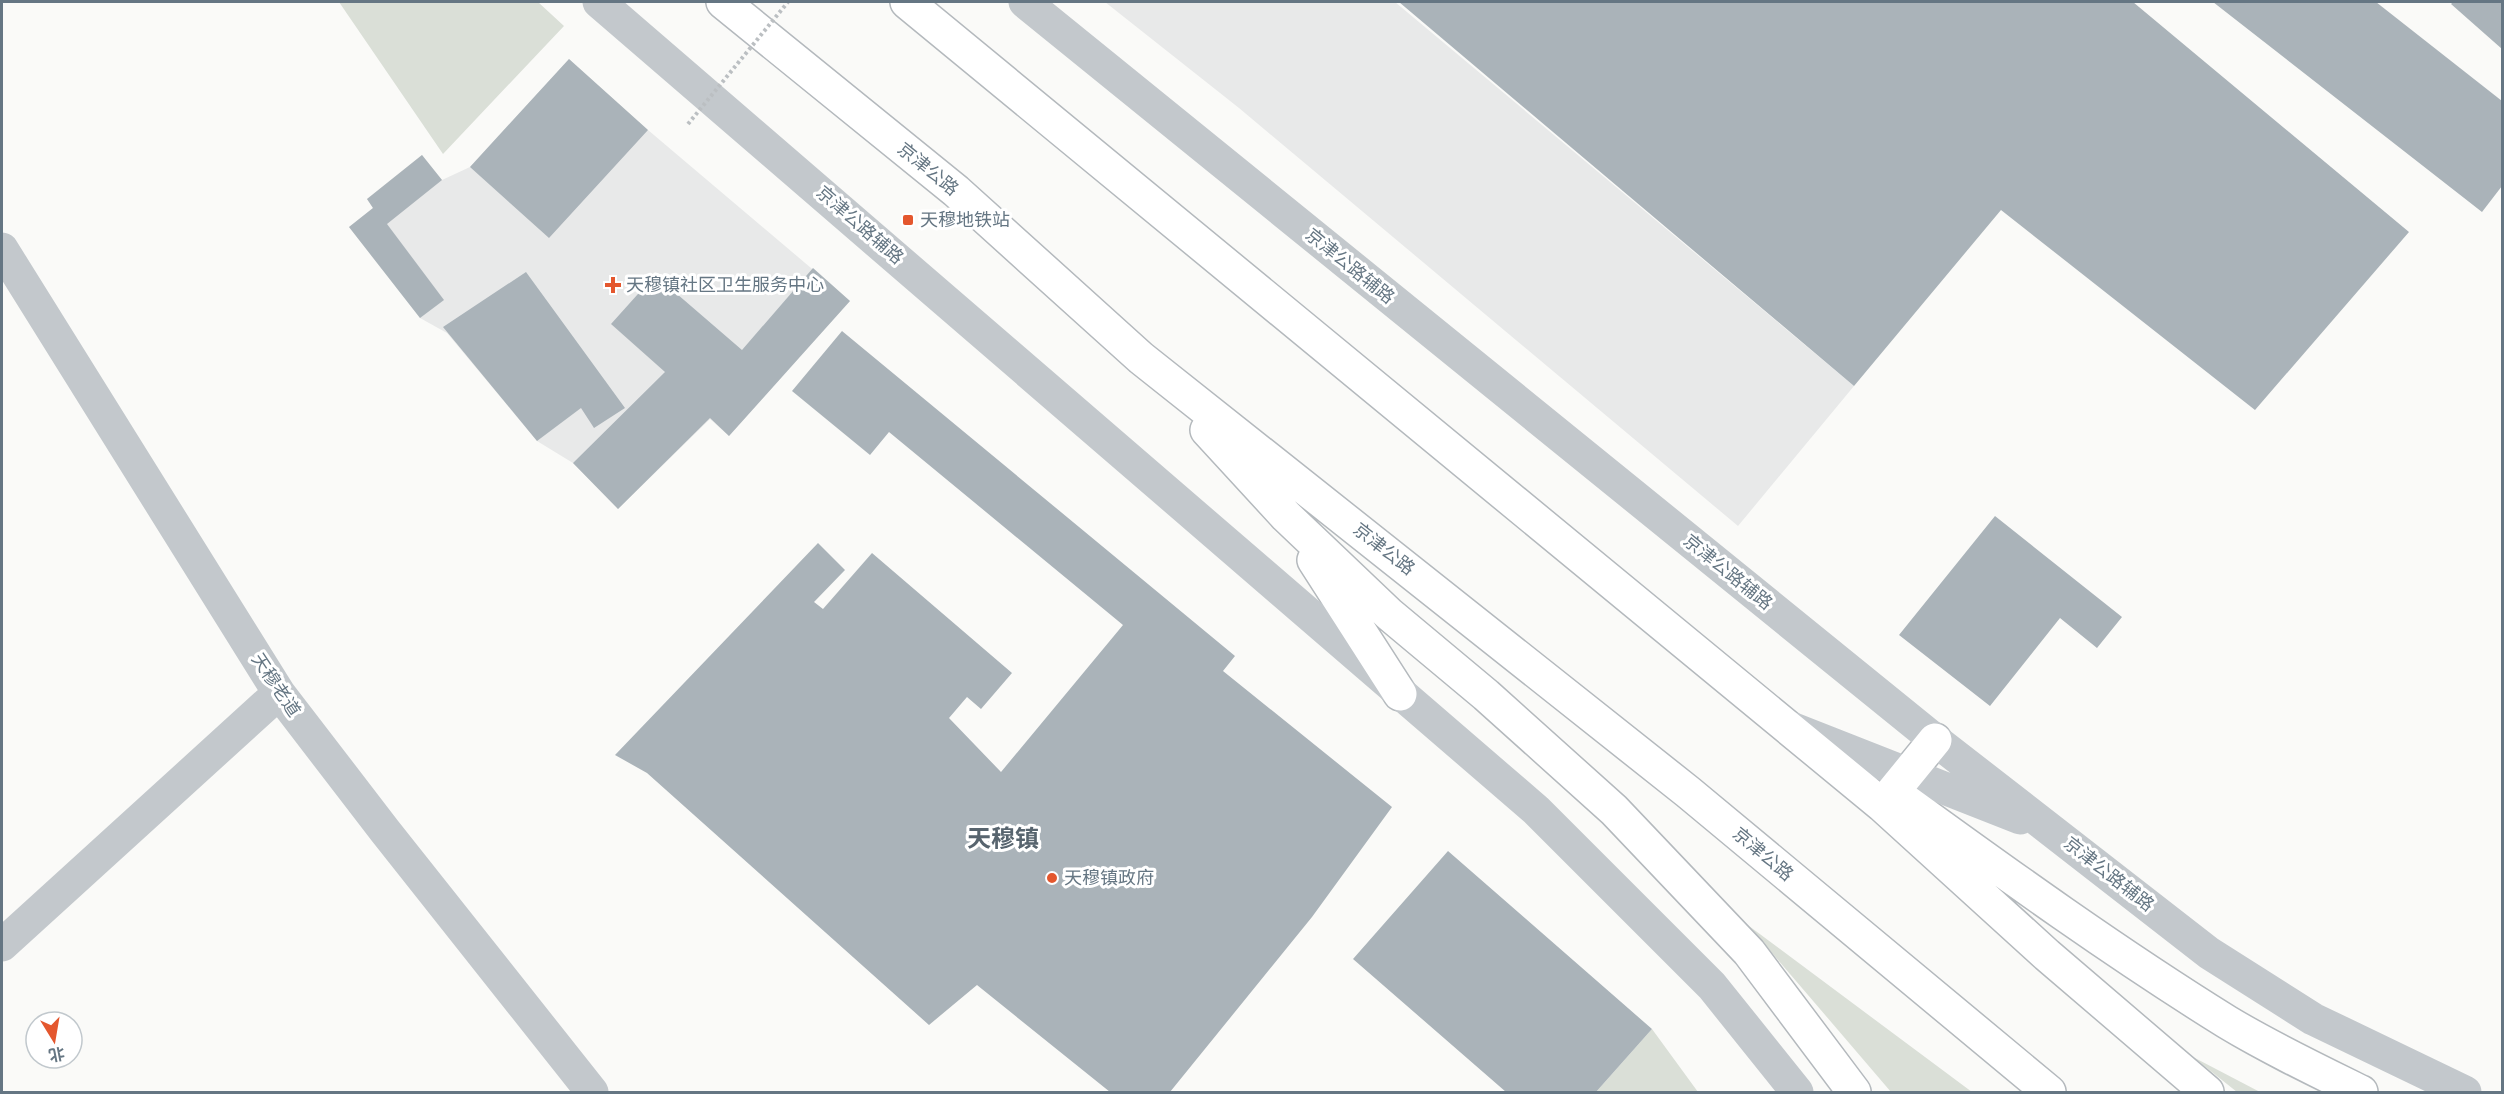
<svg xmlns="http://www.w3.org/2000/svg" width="2504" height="1094" font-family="'DejaVu Sans','Noto Sans SC',sans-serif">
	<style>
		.built { fill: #e8e9e9 }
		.green { fill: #dadfd7 }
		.building { fill: #aab3b9 }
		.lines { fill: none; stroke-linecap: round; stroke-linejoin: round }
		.highway-casing { stroke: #b4b9bd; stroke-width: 36 }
		.minor { stroke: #c3c8cc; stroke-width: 33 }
		.highway { stroke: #fff; stroke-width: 33 }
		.path-bridge { stroke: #bbbfc2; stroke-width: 4; stroke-dasharray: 3 3; stroke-linecap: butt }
		.poi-dot { fill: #e4572e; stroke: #fff; stroke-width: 2 }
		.labels { text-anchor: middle; stroke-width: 6; stroke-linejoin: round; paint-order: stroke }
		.street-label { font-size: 18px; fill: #657683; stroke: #fff }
		.poi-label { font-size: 18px; fill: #657683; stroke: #fff; text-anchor: start }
		.district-label { font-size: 24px; font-weight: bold; fill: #57646e; stroke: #fff }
	</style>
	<rect width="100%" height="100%" fill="#fafaf8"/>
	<path class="built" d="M1105,2H1395L1854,386L1738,526L1239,108Z
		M569,59L648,130L850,301L729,436L710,419L618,509L573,463L537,441L447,333L420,318L349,227L373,208L367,199L422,155L442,180L470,167Z"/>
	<path class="green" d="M339,2H538L564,26L443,154Z
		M1749,926L1972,1092H1891Z
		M1652,1029L1698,1092H1596Z
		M2193,1057L2260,1092H2237Z"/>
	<path class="building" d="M1399,2H2133L2409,232L2255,410L2001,210L1854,386Z
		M2213,2H2376L2502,101V186L2482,212Z
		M2453,2H2502V49L2451,4Z
		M569,59L648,130L549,238L470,167Z
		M422,155L442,180L387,224L444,300L420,318L349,227L373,208L367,199Z
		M813,268L850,301L729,436L710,418L618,509L573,463L665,372L611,324L655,275L742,350Z
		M526,272L625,408L594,428L581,408L537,441L443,327Z
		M842,331L1235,656L1223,671L1392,807L1312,917L1170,1092H1110L977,985L929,1025L647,773L615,755L818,543L845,570L814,602L823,609L872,553L1012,673L981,709L967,697L949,718L1001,772L1123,625L889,432L870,455L792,391Z
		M1995,516L2122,617L2097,648L2060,618L1990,706L1899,635Z
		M1448,851L1652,1029L1596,1092H1506L1353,959Z"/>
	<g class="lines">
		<defs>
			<path id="highway" d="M723,2L956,191L1141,358L1688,792L2049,1092
				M907,2L1882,805L2047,955L2207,1092
				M1207,430L1286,516L1389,614L1486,695L1614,810L1749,952L1854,1092
				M1314,560L1400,694
				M1903,799C2009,876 2116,953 2227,1022C2270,1048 2316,1070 2361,1092
				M1882,805L1935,740"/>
		</defs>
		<use href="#highway" class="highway-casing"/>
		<path class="minor" d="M599,2L1536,810L1712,986L1797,1092
			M1025,2L1935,740L2209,953L2313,1019L2465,1092
			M2,249L279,693L385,831L592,1092
			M1794,729L2020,818
			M2,945L279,693"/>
		<use href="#highway" class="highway"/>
		<path class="path-bridge" d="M688,124L788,2"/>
	</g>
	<g class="poi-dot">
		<rect x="902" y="214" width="12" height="12" rx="3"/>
		<path d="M610 276h6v6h6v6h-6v6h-6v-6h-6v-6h6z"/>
		<circle cx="1052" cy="878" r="6"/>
	</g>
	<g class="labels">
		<g class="street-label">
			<text transform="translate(928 169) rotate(39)" y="6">京津公路</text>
			<text transform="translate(860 225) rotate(41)" y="6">京津公路辅路</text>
			<text transform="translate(1350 266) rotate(39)" y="6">京津公路辅路</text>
			<text transform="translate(1384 549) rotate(38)" y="6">京津公路</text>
			<text transform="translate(1728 572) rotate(39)" y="6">京津公路辅路</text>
			<text transform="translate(276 685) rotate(56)" y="6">天穆老道</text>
			<text transform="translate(1763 854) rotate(40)" y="6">京津公路</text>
			<text transform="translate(2109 874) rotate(38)" y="6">京津公路辅路</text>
		</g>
		<g class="poi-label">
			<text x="920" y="226">天穆地铁站</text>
			<text x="626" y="291">天穆镇社区卫生服务中心</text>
			<text x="1064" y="884">天穆镇政府</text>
		</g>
		<g class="district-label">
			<text x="1003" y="847">天穆镇</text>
		</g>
	</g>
	<rect width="2504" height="1094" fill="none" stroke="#657683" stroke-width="6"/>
	<g transform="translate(54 1040) rotate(169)"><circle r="28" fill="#ffffff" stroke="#c1c8cd" stroke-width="1.5"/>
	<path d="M0-4.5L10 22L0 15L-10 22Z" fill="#e4572e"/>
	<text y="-9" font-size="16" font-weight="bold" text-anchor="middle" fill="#657683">北</text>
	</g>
</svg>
